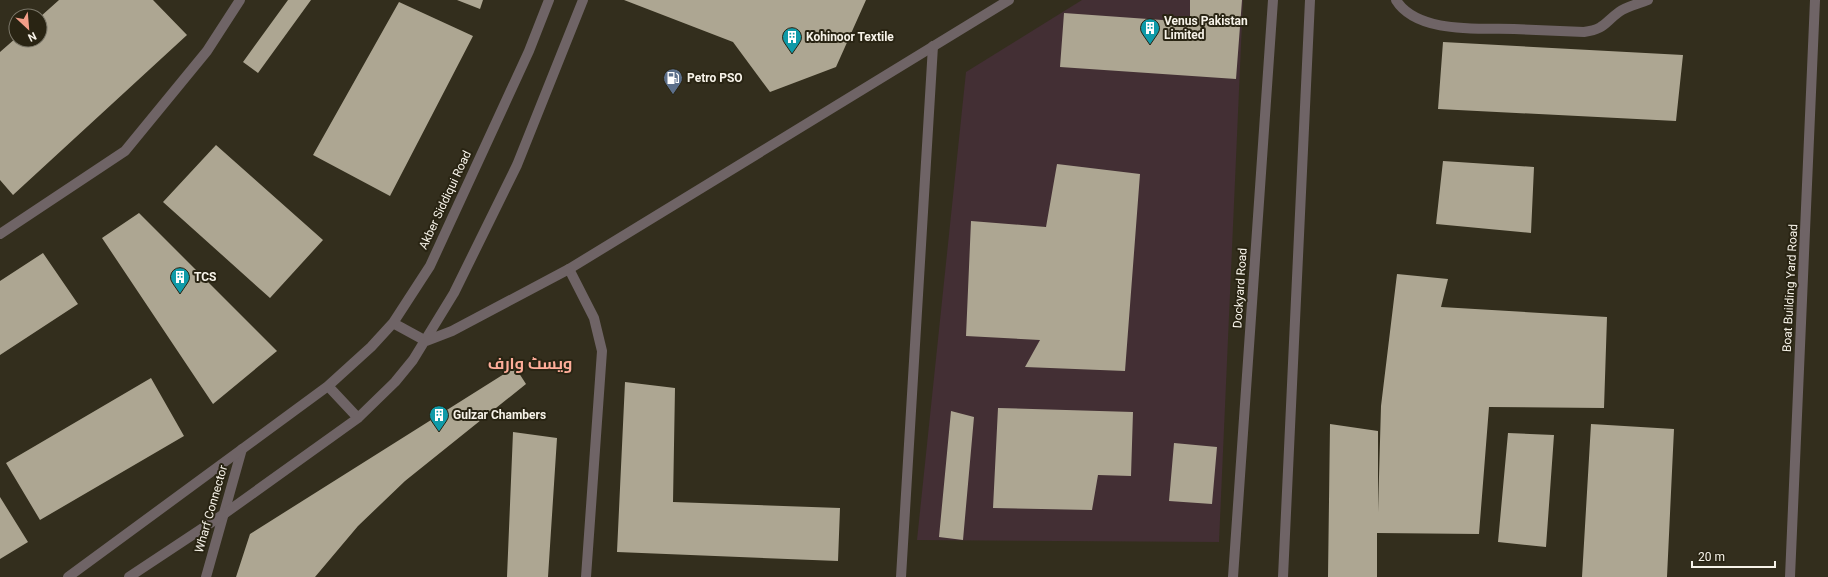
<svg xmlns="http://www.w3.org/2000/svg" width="1828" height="577" font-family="Roboto,Cairo,sans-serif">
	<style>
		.commercial { fill: #432f34 }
		.building { fill: #ada692 }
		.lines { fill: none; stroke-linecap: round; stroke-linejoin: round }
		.service { stroke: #6f6466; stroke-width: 10 }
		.minor { stroke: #6f6466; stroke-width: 10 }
		.tertiary { stroke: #6f6466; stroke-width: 10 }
		.labels { text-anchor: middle; stroke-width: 4; stroke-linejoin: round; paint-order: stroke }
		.poi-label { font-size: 12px; font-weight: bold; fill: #f7f3e9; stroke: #292413; text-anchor: start }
		.street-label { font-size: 12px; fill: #f7f3e9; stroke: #292413 }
		.district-label { font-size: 16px; font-weight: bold; fill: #fead99; stroke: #292413 }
	</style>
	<rect width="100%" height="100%" fill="#332e1d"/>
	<path class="commercial" d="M1082,0H1243L1219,542L917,540L966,72Z"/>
	<path class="building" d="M59,0H153L187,35L13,195L0,180V52L16,38V40H40V17Z
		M288,0H311L258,73L243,62Z
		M457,0H483L480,9Z
		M624,0H866L836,67L770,92L733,42Z
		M1190,0H1242L1236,79L1060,67L1064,13L1190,22Z
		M399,2L473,36L390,196L313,155Z
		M1443,42L1683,55L1676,121L1438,109Z
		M216,145L323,240L270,298L163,202Z
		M1443,161L1534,167L1531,233L1436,224Z
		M1057,164L1140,174L1125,371L1025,367L1040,340L966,336L971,221L1046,227Z
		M139,213L277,351L213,404L102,238Z
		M43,253L78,304L0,355V281Z
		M1397,274L1448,279L1441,307L1607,317L1604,408L1489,407L1479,534L1377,533V577H1328L1330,424L1378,431V512L1381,406Z
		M515,367L526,384L405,481L358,526L315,577H236L250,534Z
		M151,378L184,436L40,520L6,463Z
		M625,382L675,388L673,502L840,508L838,561L617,552Z
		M998,408L1133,412L1131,476L1098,475L1092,510L993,508Z
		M951,411L974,417L963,540L939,537Z
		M1591,424L1674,429L1667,577H1582Z
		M513,432L557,438L548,577H507Z
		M1508,433L1554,435L1546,547L1498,542Z
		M1174,443L1217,447L1212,504L1169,501Z
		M0,497L28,542L0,559Z"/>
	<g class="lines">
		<path class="service" d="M1396,0C1417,34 1480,28 1514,29C1537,30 1560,31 1584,32C1605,29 1604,23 1619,12C1627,6 1639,4 1648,0"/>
		<path class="minor" d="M0,234L125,151L207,51L240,0
			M569,269L594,318L602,351L586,577
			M206,577L242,449
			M901,577L933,46
			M1790,577L1815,0"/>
		<path class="tertiary" d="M393,323L426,341L452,331L569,269L1009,0
			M328,386L358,418
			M68,577L328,386L371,347L393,323L430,266L529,51L549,0
			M129,577L224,514L358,418L395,382L413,360L454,293L517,165L583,0
			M1233,577L1273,0
			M1283,577L1310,0"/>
	</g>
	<defs>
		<symbol id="building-pin" viewBox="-11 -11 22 30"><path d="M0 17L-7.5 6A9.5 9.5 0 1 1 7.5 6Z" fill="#0f9aa8" stroke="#292413"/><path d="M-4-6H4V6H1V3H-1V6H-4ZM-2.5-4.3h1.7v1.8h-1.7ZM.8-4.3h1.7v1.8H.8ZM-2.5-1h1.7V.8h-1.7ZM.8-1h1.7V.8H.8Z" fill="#fff"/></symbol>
		<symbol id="fuel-pin" viewBox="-11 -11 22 30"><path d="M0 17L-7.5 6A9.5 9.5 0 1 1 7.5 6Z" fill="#5c6f8a" stroke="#292413"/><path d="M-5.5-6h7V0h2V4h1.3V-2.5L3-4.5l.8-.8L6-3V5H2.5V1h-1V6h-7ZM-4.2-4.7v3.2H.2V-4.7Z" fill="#fff"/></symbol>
	</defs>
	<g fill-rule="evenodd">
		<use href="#building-pin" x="1139" y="17" width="22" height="30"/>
		<use href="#building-pin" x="781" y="26" width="22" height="30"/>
		<use href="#fuel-pin" x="662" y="67" width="22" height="30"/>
		<use href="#building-pin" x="169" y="266" width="22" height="30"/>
		<use href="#building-pin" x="428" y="404" width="22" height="30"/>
	</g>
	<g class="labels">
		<g class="poi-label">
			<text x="1164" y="25">Venus Pakistan<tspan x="1164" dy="14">Limited</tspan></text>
			<text x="806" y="41">Kohinoor Textile</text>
			<text x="687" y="82">Petro PSO</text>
			<text x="194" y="281">TCS</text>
			<text x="453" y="419">Gulzar Chambers</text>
		</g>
		<g class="street-label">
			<text transform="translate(445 200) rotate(-65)" y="4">Akber Siddiqui Road</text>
			<text transform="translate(1240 288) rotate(-86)" y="4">Dockyard Road</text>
			<text transform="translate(1790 288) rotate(-87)" y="4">Boat Building Yard Road</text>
			<text transform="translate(211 509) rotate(-74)" y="4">Wharf Connector</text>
		</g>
		<g class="district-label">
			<text x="530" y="369">ویسٹ وارف</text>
		</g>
	</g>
	<g transform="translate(28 28) rotate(154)"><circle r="19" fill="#292413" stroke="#7b7769"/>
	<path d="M0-3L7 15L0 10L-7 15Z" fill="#f49e88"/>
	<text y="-6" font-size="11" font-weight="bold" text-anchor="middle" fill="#f7f3e9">N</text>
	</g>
	<path d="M1692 561v6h83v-6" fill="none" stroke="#f7f3e9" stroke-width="2"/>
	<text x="1698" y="561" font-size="12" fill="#f7f3e9" stroke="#292413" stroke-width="3" paint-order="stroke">20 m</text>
</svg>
